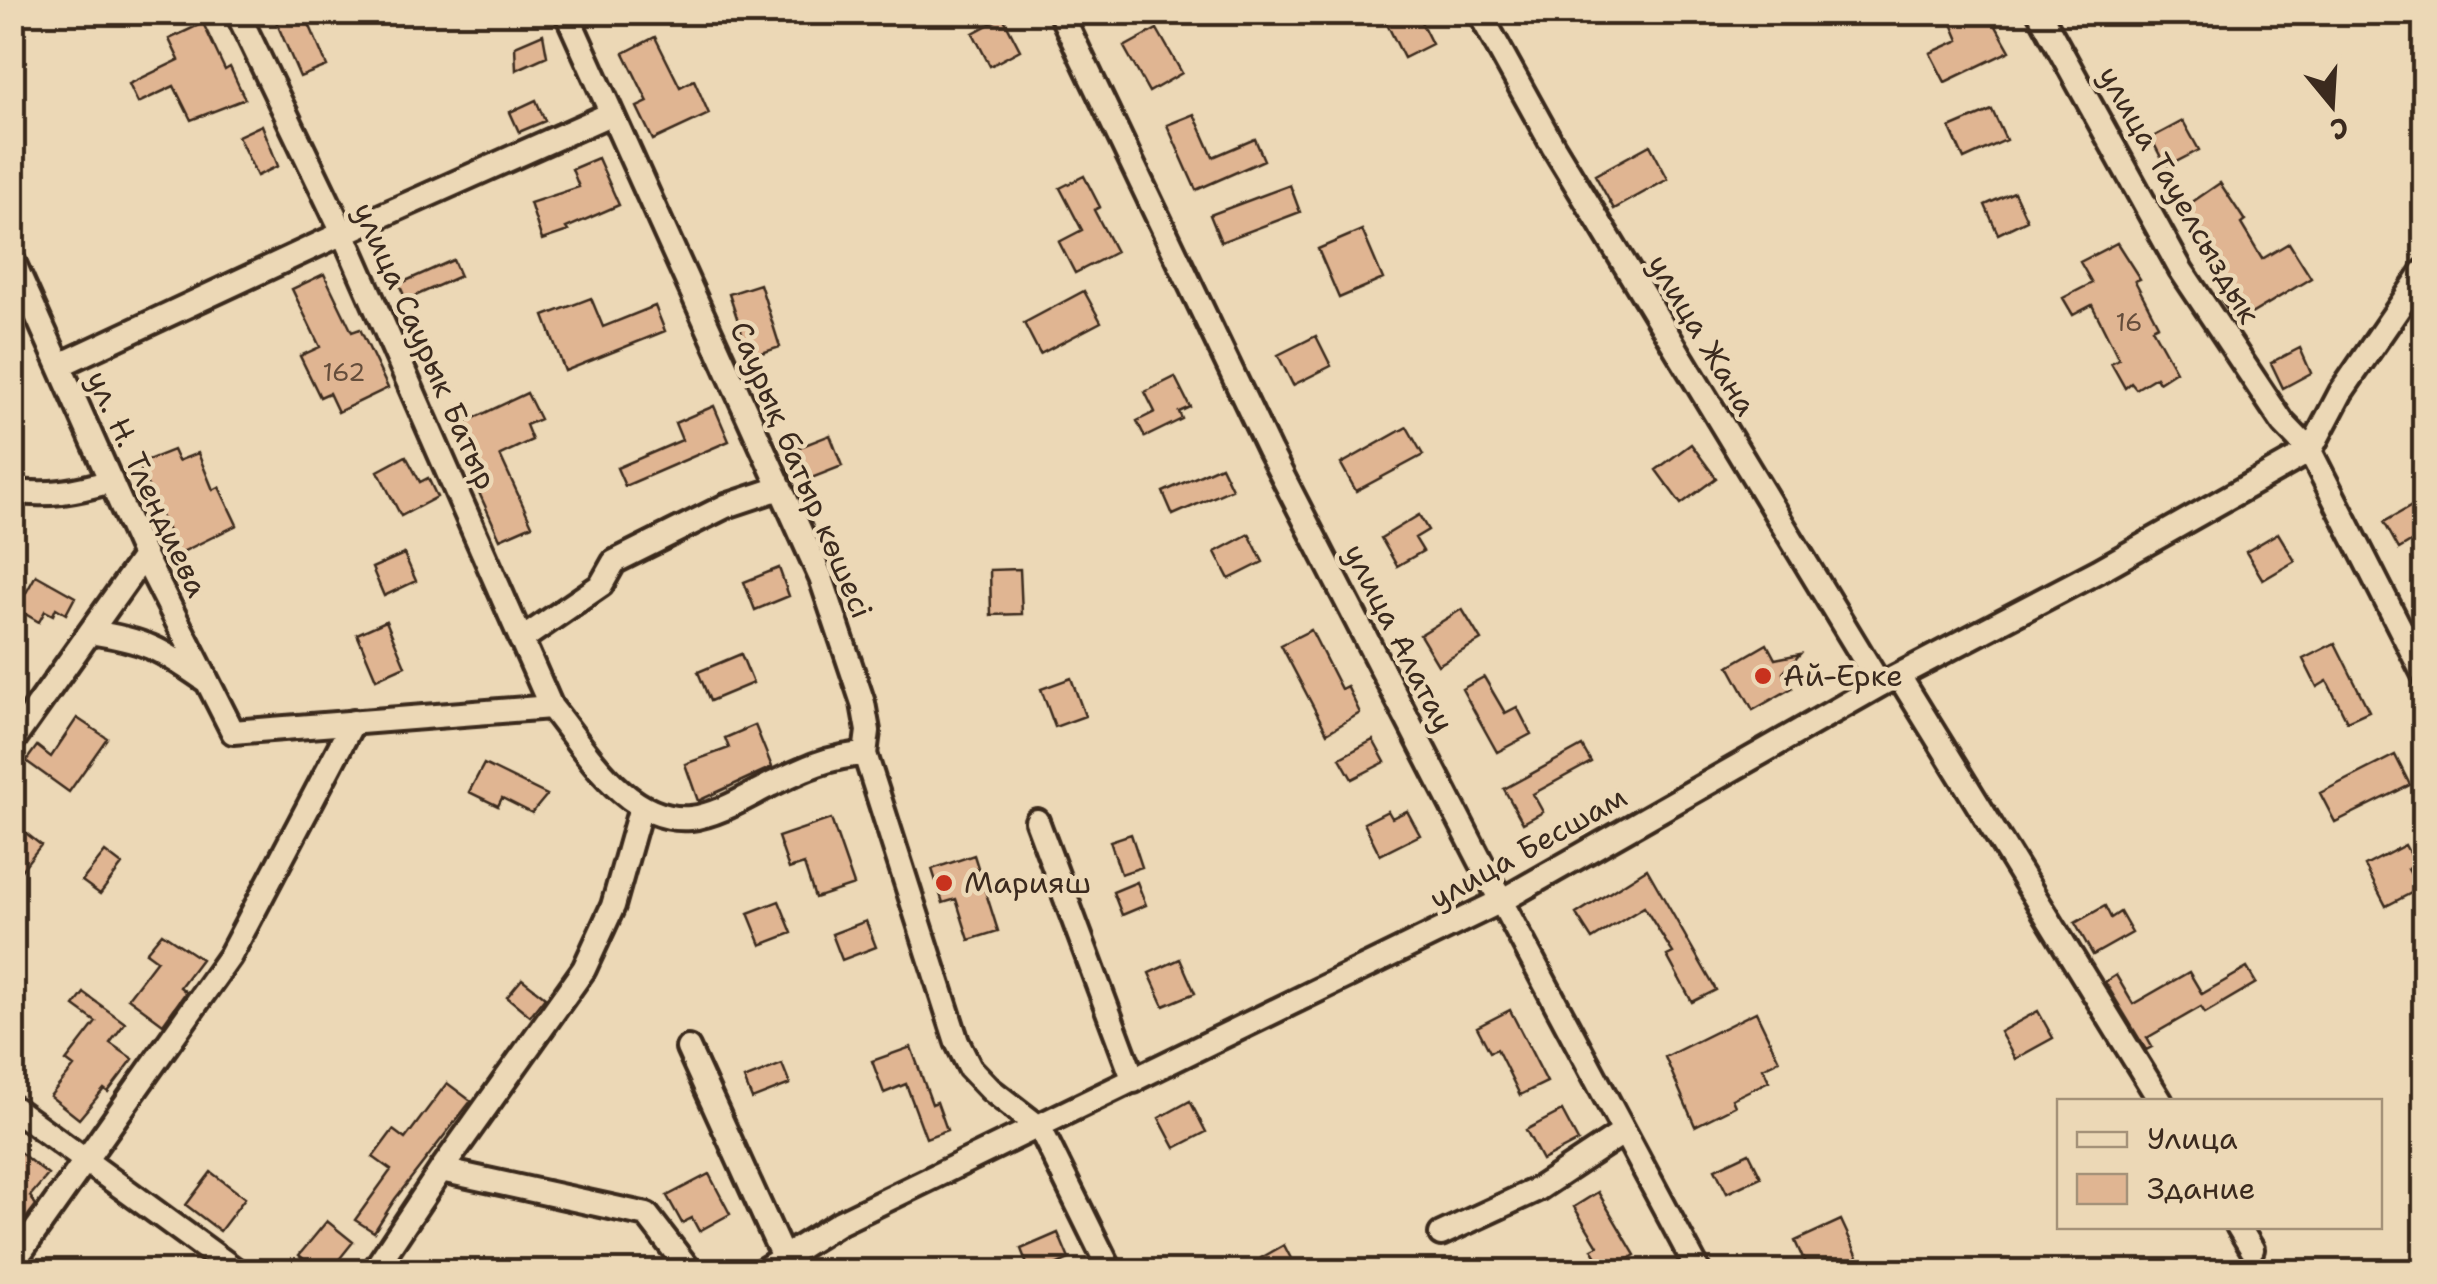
<svg xmlns="http://www.w3.org/2000/svg" width="2437" height="1284" font-family="'Shantell Sans',sans-serif">
	<style>
		.building { fill: #e0b592; stroke: #3b2a1e; stroke-width: 2.5 }
		.lines { fill: none; stroke-linecap: round; stroke-linejoin: round }
		.minor-casing { stroke: #3b2a1e; stroke-width: 30 }
		.minor { stroke: #ecd8b6; stroke-width: 22 }
		.poi-dot { fill: #c8321e; stroke: #ecd8b6; stroke-width: 4 }
		.labels { text-anchor: middle; stroke-width: 9; stroke-linejoin: round; paint-order: stroke }
		.number-label { font-size: 25px; fill: #644d3b }
		.street-label { font-size: 30px; fill: #3b2a1e; stroke: #ecd8b6 }
		.poi-label { font-size: 30px; fill: #3b2a1e; stroke: #ecd8b6; text-anchor: start }
	</style>
	<rect width="100%" height="100%" fill="#ecd8b6"/>
	<filter id="ink" filterUnits="userSpaceOnUse"><feTurbulence type="fractalNoise" baseFrequency=".01" numOctaves="2"/><feDisplacementMap in="SourceGraphic" scale="20" xChannelSelector="R" yChannelSelector="G"/><feConvolveMatrix kernelMatrix="1 2 1 2 8 2 1 2 1" color-interpolation-filters="sRGB"/></filter>
	<g filter="url(#ink)">
		<path class="building" d="M272,12H304L327,66L300,77Z
			M1381,12H1416L1432,44L1404,58Z
			M1947,12H1988L2010,51L1945,82L1930,53L1959,40Z
			M1003,17L1020,50L990,66L973,33Z
			M203,23L225,70L230,67L245,99L191,120L174,86L138,103L129,84L179,60L169,39Z
			M1157,29L1182,73L1149,92L1124,47Z
			M543,34L547,56L516,70L515,46Z
			M655,37L680,87L694,80L709,114L653,140L637,107L648,102L624,53Z
			M536,100L545,121L519,132L510,112Z
			M1992,110L2006,140L1964,159L1950,128Z
			M1194,114L1213,157L1255,139L1264,160L1196,190L1167,125Z
			M2183,121L2199,150L2166,167L2151,138Z
			M262,125L278,166L257,176L238,136Z
			M1650,145L1668,179L1614,209L1595,175Z
			M598,158L619,205L566,228L568,231L542,240L530,203L579,187L572,169Z
			M1084,176L1100,207L1094,210L1116,252L1075,273L1059,242L1082,230L1060,188Z
			M2220,183L2245,221L2241,224L2262,259L2289,243L2311,278L2236,323L2222,301L2229,297L2203,255L2212,249L2185,207Z
			M1290,185L1300,212L1221,242L1210,215Z
			M2014,192L2027,220L1998,234L1985,205Z
			M1362,230L1383,279L1339,298L1318,249Z
			M2117,243L2140,279L2135,281L2158,325L2152,328L2176,371L2159,382L2156,377L2136,389L2131,383L2125,388L2111,363L2119,359L2092,305L2073,315L2063,298L2092,283L2080,262Z
			M453,260L460,276L406,300L399,284Z
			M324,274L352,332L360,329L388,388L338,412L329,393L320,397L300,356L320,347L292,289Z
			M760,284L780,347L750,357L729,294Z
			M1084,291L1101,322L1040,354L1024,323Z
			M591,298L603,327L655,306L665,331L565,371L544,316Z
			M1316,336L1331,366L1293,385L1278,355Z
			M2300,348L2311,373L2283,388L2271,363Z
			M1175,377L1190,407L1179,412L1182,419L1145,437L1137,421L1155,412L1145,392Z
			M527,393L540,419L526,425L532,440L500,455L532,525L500,539L477,488L483,485L455,427Z
			M714,406L729,441L625,486L617,468L682,440L675,423Z
			M1407,427L1423,455L1356,491L1341,464Z
			M830,435L842,466L804,481L792,450Z
			M1691,444L1716,478L1681,504L1656,470Z
			M173,450L178,461L198,453L213,490L219,487L237,525L178,554L138,464Z
			M406,456L420,482L428,478L437,497L401,516L378,471Z
			M1221,466L1232,489L1173,515L1163,492Z
			M2424,499V534L2399,549L2384,522Z
			M1419,515L1428,530L1415,538L1423,551L1397,566L1381,538Z
			M2278,533L2295,561L2263,580L2246,552Z
			M1249,534L1263,562L1229,579L1215,552Z
			M404,554L416,581L384,596L372,568Z
			M779,568L789,596L755,610L744,582Z
			M1020,569L1022,614L991,615L990,570Z
			M36,575L75,597L66,614L56,608L53,615L45,611L39,622L17,609Z
			M1462,609L1481,640L1438,665L1420,635Z
			M386,621L405,666L376,679L357,634Z
			M1311,630L1341,689L1347,686L1360,713L1327,733L1281,645Z
			M2335,643L2369,711L2347,721L2327,681L2317,687L2303,659Z
			M1767,644L1775,659L1800,654L1783,673L1792,688L1753,710L1729,666Z
			M741,654L753,683L710,701L698,672Z
			M1484,677L1505,713L1517,707L1531,734L1497,752L1462,689Z
			M1071,678L1085,716L1055,727L1041,689Z
			M77,718L107,738L69,792L26,761L37,746L51,757Z
			M755,725L772,767L698,801L685,764L729,748L725,738Z
			M1373,740L1385,762L1352,779L1340,758Z
			M1582,746L1591,762L1533,794L1543,812L1523,823L1504,789Z
			M2395,755L2410,785L2335,822L2320,793Z
			M484,764L547,795L532,813L502,798L498,806L469,792Z
			M1388,811L1392,818L1407,811L1420,835L1380,855L1364,823Z
			M831,819L854,885L815,898L804,864L789,869L778,837Z
			M12,822L41,845L12,882Z
			M1131,834L1142,867L1121,874L1110,841Z
			M2405,845L2416,865L2408,869L2419,889L2386,906L2365,866Z
			M105,852L122,865L100,894L82,881Z
			M974,855L998,931L969,940L956,899L943,903L932,869Z
			M1647,869L1716,990L1692,1002L1667,956L1673,953L1644,907L1592,939L1576,914Z
			M1137,882L1146,905L1122,915L1113,892Z
			M779,901L792,933L761,945L748,913Z
			M2105,906L2111,918L2120,912L2132,933L2093,955L2075,923Z
			M866,921L876,947L842,960L832,934Z
			M162,933L201,959L180,987L186,992L163,1024L128,998L157,960L146,952Z
			M1180,959L1195,993L1164,1006L1149,973Z
			M2247,968L2256,983L2205,1013L2201,1007L2147,1038L2152,1047L2146,1050L2105,982L2116,975L2133,1004L2189,972L2202,994Z
			M522,979L545,997L530,1016L507,997Z
			M84,993L125,1023L110,1043L133,1059L108,1092L104,1089L79,1119L50,1096L74,1067L66,1061L96,1022L74,1006Z
			M1510,1010L1547,1082L1520,1095L1497,1049L1490,1052L1477,1027Z
			M2038,1011L2053,1038L2015,1059L2000,1032Z
			M1756,1012L1779,1060L1763,1068L1769,1081L1732,1099L1735,1106L1695,1126L1665,1057Z
			M911,1047L932,1104L937,1102L947,1130L926,1138L906,1084L884,1093L872,1061Z
			M782,1064L790,1084L752,1099L744,1079Z
			M447,1083L471,1101L395,1199L374,1232L355,1220L391,1170L373,1157L393,1130L405,1139Z
			M1190,1101L1206,1132L1175,1148L1159,1118Z
			M1562,1111L1578,1141L1542,1160L1526,1130Z
			M12,1146L48,1175L30,1196L36,1205L20,1226L12,1220Z
			M1749,1153L1761,1177L1727,1193L1715,1169Z
			M211,1172L245,1198L220,1231L186,1205Z
			M709,1174L730,1214L699,1231L692,1218L682,1223L667,1196Z
			M1598,1192L1635,1255L1606,1272L1592,1249L1598,1246L1574,1207Z
			M1841,1220L1865,1272H1809L1795,1241Z
			M327,1221L353,1242L329,1272H319L299,1255Z
			M1058,1233L1069,1259L1040,1272H1030L1021,1249Z
			M1284,1245L1298,1272H1268L1261,1258Z"/>
		<g class="lines">
			<defs>
				<path id="minor" d="M237,12L343,233L551,707
					M566,12L821,578L863,703L868,731L865,754L957,1042L970,1068L991,1090L1040,1128L1111,1272
					M1060,12L1269,450L1501,901L1699,1272
					M1479,12L1553,146L1880,685
					M2039,12L2181,270L2283,423L2310,451L2424,675
					M12,259L144,556L233,732L551,707C586,750 627,824 691,818C718,815 746,797 770,785C801,770 829,756 865,754
					M60,365L343,233L610,114
					M2310,451L2341,392L2424,271
					M12,491C47,497 77,491 111,481
					M90,632C144,640 161,649 205,680
					M521,640L601,585L614,562L726,506L780,488
					M1899,676L2161,1102
					M12,742L144,556
					M1037,821L1134,1081
					M688,1048L788,1268
					M12,1107L238,1272
					M441,1170L647,1215L691,1272
					M2238,1226L2252,1249
					M1441,1234L1538,1189L1624,1132
					M12,1264L230,956L353,722
					M373,1272L441,1170L584,969L613,906L641,807
					M760,1272L839,1223L1501,901L1880,685L2098,571L2310,451"/>
			</defs>
			<use href="#minor" class="minor-casing"/>
			<use href="#minor" class="minor"/>
		</g>
	</g>
	<g class="poi-dot">
		<circle cx="1763" cy="676" r="10"/>
		<circle cx="944" cy="883" r="10"/>
	</g>
	<g class="labels">
		<g class="number-label">
			<text x="2129" y="331">16</text>
			<text x="344" y="381">162</text>
		</g>
		<g class="street-label">
			<text transform="translate(2179 195) rotate(60)" y="10">улица Тауелсыздык</text>
			<text transform="translate(1702 335) rotate(59)" y="10">улица Жана</text>
			<text transform="translate(425 346) rotate(66)" y="10">улица Саурык Батыр</text>
			<text transform="translate(801 470) rotate(67)" y="10">Саурық батыр көшесі</text>
			<text transform="translate(147 484) rotate(65)" y="10">ул. Н. Тлендиева</text>
			<text transform="translate(1399 638) rotate(63)" y="10">улица Алатау</text>
			<text transform="translate(1528 848) rotate(-29)" y="10">улица Бесшам</text>
		</g>
		<g class="poi-label">
			<text x="1783" y="686">Ай-Ерке</text>
			<text x="964" y="893">Марияш</text>
		</g>
	</g>
	<rect width="2437" height="1284" fill="none" stroke="#ecd8b6" stroke-width="50"/>
	<rect x="25" y="25" width="2387" height="1234" fill="none" stroke="#3b2a1e" stroke-width="4" filter="url(#ink)"/>
	<rect x="2057" y="1099" width="325" height="130" fill="#ecd8b6" stroke="#a59279" stroke-width="2.5"/>
	<rect x="2077" y="1132" width="50" height="15" fill="#ecd8b6" stroke="#a59279" stroke-width="2.5"/>
	<text x="2147" y="1149" font-size="30" fill="#3b2a1e">Улица</text>
	<rect x="2077" y="1174" width="50" height="30" fill="#e0b592" stroke="#a59279" stroke-width="2.5"/>
	<text x="2147" y="1199" font-size="30" fill="#3b2a1e">Здание</text>
	<g transform="translate(2332 105) rotate(162)" stroke="#ecd8b6" stroke-width="8" paint-order="stroke">
	<path d="M0-8L18 38L0 25L-18 38Z" fill="#3b2a1e"/>
	<text y="-15" font-size="28" font-weight="bold" text-anchor="middle" fill="#3b2a1e">С</text>
	</g>
</svg>
